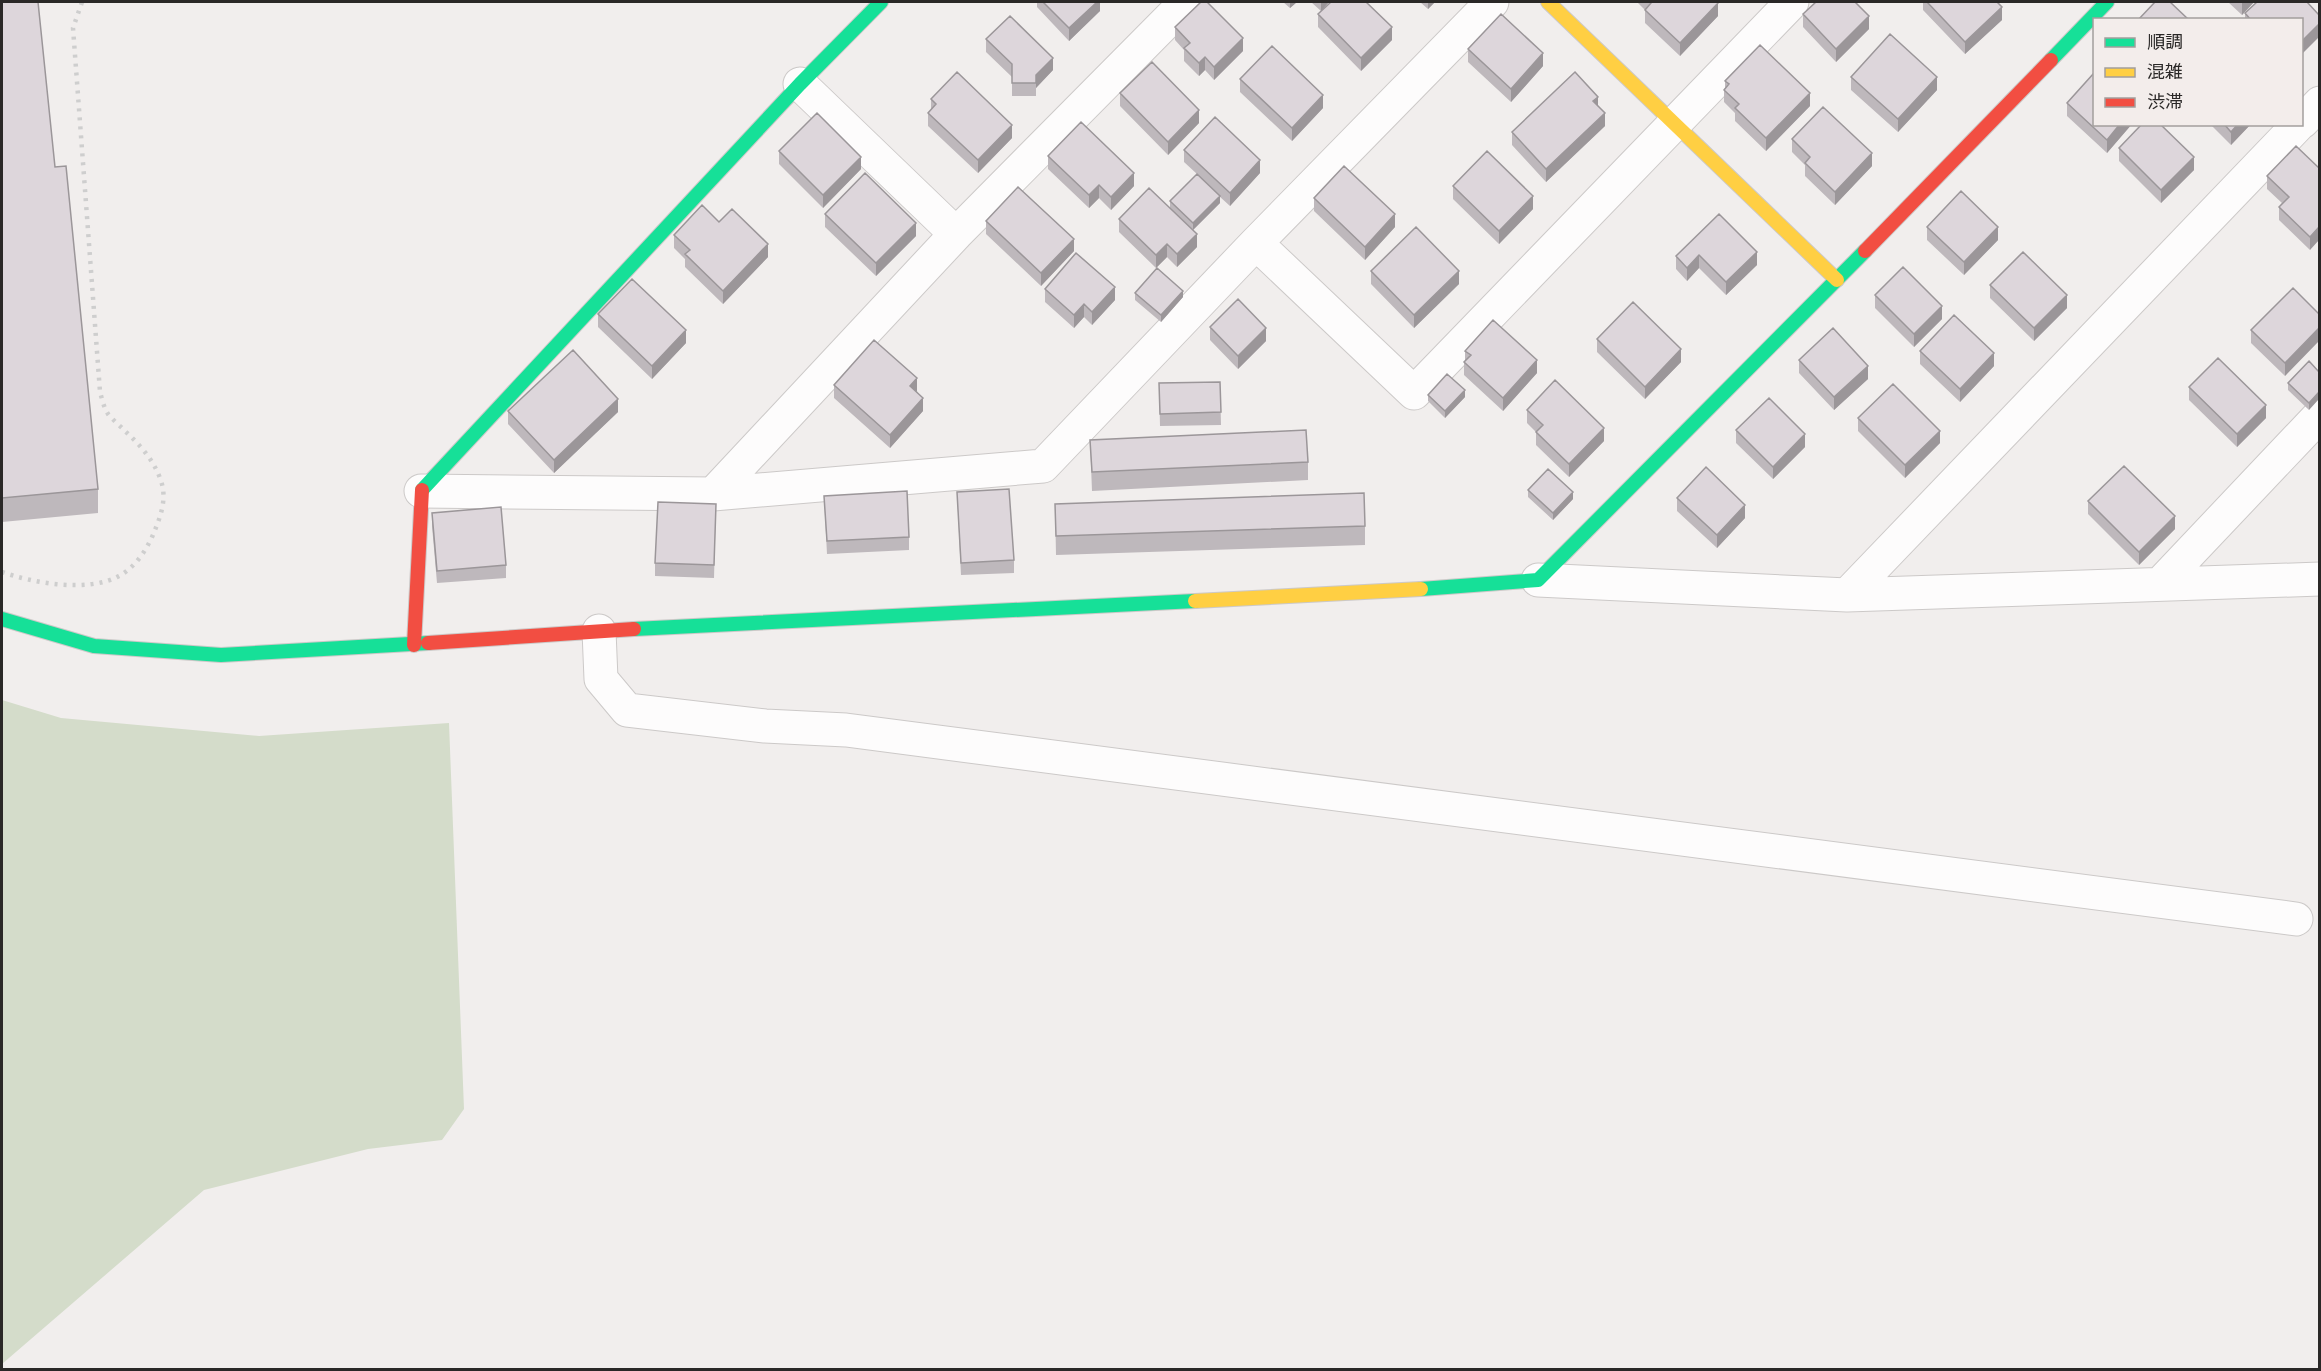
<svg xmlns="http://www.w3.org/2000/svg" width="2321" height="1371" font-family="Figtree,'Noto Sans JP',sans-serif">
	<style>
		.green { fill: #d4dcca }
		.lines { fill: none; stroke-linecap: round; stroke-linejoin: round }
		.street-casing { stroke: #ccc9c8; stroke-width: 35 }
		.fast-casing { stroke: #ccc9c8; stroke-width: 16 }
		.slow-casing { stroke: #ccc9c8; stroke-width: 16 }
		.jam-casing { stroke: #ccc9c8; stroke-width: 16 }
		.street { stroke: #fdfcfc; stroke-width: 33 }
		.fast { stroke: #16e098; stroke-width: 14 }
		.slow { stroke: #ffcf43; stroke-width: 14 }
		.jam { stroke: #f24e42; stroke-width: 14 }
		.rail { stroke: #cecece; stroke-width: 4.5; stroke-dasharray: 3 6; stroke-linecap: butt }
		.wall { fill: #beb8bc }
		.shaded-wall { fill: #9b9699 }
		.building { fill: #ddd6db; stroke: #9b9699; stroke-width: 1.5 }
	</style>
	<rect width="100%" height="100%" fill="#f1eeed"/>
	<path class="green" d="M2,700L61,718L259,736L449,723L464,1109L442,1140L368,1149L204,1190L2,1364Z"/>
	<g class="lines">
		<defs>
			<path id="street" d="M800,84L956,234
				M2302,122L2320,103
				M1256,243L1414,393L1792,2
				M421,491L713,494L1043,466L1256,243L1492,2
				M713,494L956,234L1186,2
				M1538,580L1847,595L2320,579
				M2160,584L2320,415
				M1847,595L2299,124
				M599,631L601,679L627,710L765,726L846,730L2296,919"/>
			<path id="fast" d="M2051,60L2107,2
				M422,490L800,84L881,2
				M1421,589L1538,580L1865,251
				M2,619L94,646L221,655L428,643
				M634,629L1195,601"/>
			<path id="slow" d="M1548,2L1837,280
				M1195,601L1421,589"/>
			<path id="jam" d="M1865,251L2051,60
				M428,643L634,629
				M414,645L422,490"/>
		</defs>
		<use href="#street" class="street-casing"/>
		<use href="#fast" class="fast-casing"/>
		<use href="#slow" class="slow-casing"/>
		<use href="#jam" class="jam-casing"/>
		<use href="#street" class="street"/>
		<use href="#fast" class="fast"/>
		<use href="#slow" class="slow"/>
		<use href="#jam" class="jam"/>
		<path class="rail" d="M2,572C33,583 88,593 119,576C136,567 148,548 155,530C161,515 167,498 161,481C154,460 140,445 124,430C119,425 112,419 108,414C104,408 102,399 100,392L73,28L82,2"/>
	</g>
	<path class="wall" d="M2,2L55,167L98,489V513L2,522Z
		M1037,2H1100V11L1069,41L1037,7Z
		M1283,2H1297L1290,8Z
		M1311,2H1329L1321,11Z
		M1420,2H1435L1428,9Z
		M1637,2H1716L1718,16L1680,56L1645,23V10Z
		M1923,2H1997L2002,20L1965,54L1923,10Z
		M2228,2H2254L2242,15Z
		M2245,13L2301,20H2245Z
		M1318,14L1392,40L1361,71L1318,27Z
		M1803,14L1869,29L1836,62L1803,27Z
		M1175,27L1243,51L1214,80L1205,70L1199,76L1184,61V50L1175,40Z
		M986,39L1053,70L1036,88V96H1012V77L986,52Z
		M1468,49L1543,66L1511,102L1468,62Z
		M1851,77L1937,90L1898,132L1851,90Z
		M1240,79L1323,108L1292,141L1240,92Z
		M1725,81L1810,106L1766,151L1735,121V113L1724,102V90L1725,88Z
		M1120,93L1199,123L1168,155L1120,106Z
		M931,99L1012,138L978,173L928,126V113L931,110Z
		M2067,103L2094,124H2132L2107,153L2067,116Z
		M2210,124H2251L2231,145Z
		M1605,126L1546,182L1512,145V132Z
		M1792,139L1872,166L1835,205L1805,176V165L1792,152Z
		M2119,148L2194,170L2161,203L2119,161Z
		M1184,150L1260,173L1230,206L1219,196L1220,203L1193,230L1170,208V201L1197,174L1184,162Z
		M779,151L861,169L823,208L779,164Z
		M1048,156L1134,186L1111,210L1099,198L1089,208L1048,169Z
		M2319,168L2310,250L2279,220V207L2282,203L2267,189V176Z
		M1453,186L1533,209L1499,244L1453,199Z
		M1314,198L1395,227L1365,260L1314,211Z
		M825,214L916,236L876,276L825,227Z
		M1119,219L1197,247L1177,267L1167,257L1156,268L1119,232Z
		M986,221L1074,251L1041,286L986,234Z
		M719,222L768,257L723,304L685,267V259L674,248V235Z
		M1927,227L1998,240L1964,275L1927,240Z
		M1757,252V265L1726,295L1699,268L1687,281L1676,269V256Z
		M1371,271L1459,284L1414,328L1371,284Z
		M1990,285L2067,308L2034,341L1990,298Z
		M2293,288L2285,376L2251,343V330Z
		M1045,289L1115,300L1092,325L1084,317L1074,328L1045,302Z
		M1135,293L1183,297L1161,322L1135,300Z
		M1875,295L1942,319L1914,347L1875,308Z
		M598,314L686,343L652,379L598,327Z
		M1210,327L1266,341L1238,369L1210,340Z
		M1597,339L1681,362L1645,399L1597,352Z
		M1465,351L1537,373L1503,411L1464,375V362L1465,361Z
		M1920,351L1994,366L1960,402L1920,364Z
		M1799,360L1868,379L1834,410L1799,373Z
		M2309,361V410L2288,390V383Z
		M1220,382L1221,425L1160,426L1159,383Z
		M834,385L917,391L923,411L890,448L834,398Z
		M2189,387L2266,418L2237,447L2189,400Z
		M1428,395L1465,397L1445,418L1428,401Z
		M1527,410L1604,441L1569,477L1536,445V432L1527,423Z
		M508,411L618,412L554,473L508,424Z
		M1858,418L1940,443L1905,478L1858,431Z
		M1736,430L1805,447L1773,479L1736,443Z
		M1090,440L1308,462V480L1092,491Z
		M1528,490L1573,499L1553,520L1528,497Z
		M957,492L1014,560V573L961,575Z
		M824,496L909,537V550L827,554Z
		M1677,498L1745,518L1717,548L1677,511Z
		M2088,501L2175,529L2139,565L2088,514Z
		M716,504L714,578L655,576V563Z
		M1055,504L1365,526V545L1056,555Z
		M432,513L506,565V578L437,583L432,526Z"/>
	<path class="shaded-wall" d="M1097,2H1100V11L1069,41V28Z
		M1290,2H1297L1290,8Z
		M1321,2H1329L1321,11Z
		M1428,2H1435L1428,9Z
		M2242,2H2254L2242,15Z
		M1718,3V16L1680,56V43Z
		M2002,7V20L1965,54V42Z
		M1869,16V29L1836,62V49Z
		M2319,24V37L2301,55V42Z
		M1392,27V40L1361,71V58Z
		M1243,38V51L1214,80V67Z
		M1543,53V66L1511,102V89Z
		M1205,57V70L1199,76V63Z
		M1053,58V70L1036,88V75Z
		M1937,77V90L1898,132V119Z
		M1810,93V106L1766,151V138Z
		M1323,95V108L1292,141V128Z
		M1598,97V110L1593,101Z
		M1199,110V123L1168,155V142Z
		M1605,113V126L1546,182V169Z
		M2120,124H2132L2107,153V140Z
		M2238,124H2251L2231,145V132Z
		M1012,125V138L978,173V160Z
		M1872,153V166L1835,205V192Z
		M861,157V169L823,208V195Z
		M2194,157V170L2161,203V190Z
		M1260,160V173L1230,206V193Z
		M1134,173V186L1111,210V197Z
		M1099,185V198L1089,208V195Z
		M1220,196V203L1193,230V223Z
		M1533,196V209L1499,244V231Z
		M1395,214V227L1365,260V247Z
		M916,223V236L876,276V263Z
		M1998,227V240L1964,275V262Z
		M2319,227V240L2310,250V237Z
		M1197,234V247L1177,267V254Z
		M1074,239V251L1041,286V273Z
		M768,244V257L723,304V291Z
		M1167,244V257L1156,268V255Z
		M1757,252V265L1726,295V282Z
		M1699,255V268L1687,281V268Z
		M1459,271V284L1414,328V315Z
		M1115,287V300L1092,325V312Z
		M1183,291V297L1161,322V315Z
		M2067,295V308L2034,341V328Z
		M1084,304V317L1074,328V315Z
		M1942,306V319L1914,347V334Z
		M1266,328V341L1238,369V356Z
		M2319,328V341L2285,376V363Z
		M686,330V343L652,379V366Z
		M1681,349V362L1645,399V387Z
		M1994,353V366L1960,402V389Z
		M1537,360V373L1503,411V398Z
		M1868,366V379L1834,410V397Z
		M917,378V391L910,399V386Z
		M1465,390V397L1445,418V411Z
		M2319,392V399L2309,410V403Z
		M923,398V411L890,448V435Z
		M618,399V412L554,473V460Z
		M2266,405V418L2237,447V434Z
		M1604,428V441L1569,477V464Z
		M1940,431V443L1905,478V465Z
		M1805,434V447L1773,479V467Z
		M1573,492V499L1553,520V513Z
		M1745,505V518L1717,548V535Z
		M2175,516V529L2139,565V552Z"/>
	<path class="building" d="M2,2H38L55,167L66,166L98,489L2,498Z
		M1043,2H1097L1069,28Z
		M1201,2H1207L1243,38L1214,67L1205,57L1199,63L1184,48L1190,43L1175,27Z
		M1331,2H1366L1392,27L1361,58L1318,14Z
		M1649,2H1716L1718,3L1680,43L1645,10L1651,3Z
		M1816,2H1855L1869,16L1836,49L1803,14Z
		M1927,2H1997L2002,7L1965,42Z
		M2155,2H2170L2189,20H2138Z
		M2257,2H2307L2319,15V24L2301,42V20H2251L2245,13Z
		M1501,14L1543,53L1511,89L1468,49Z
		M1010,16L1053,58L1036,75V83H1012V64L986,39Z
		M1890,34L1937,77L1898,119L1851,77Z
		M1760,45L1810,93L1766,138L1735,108L1739,104L1724,90L1729,84L1725,81Z
		M1272,46L1323,95L1292,128L1240,79Z
		M1152,62L1199,110L1168,142L1120,93Z
		M957,72L1012,125L978,160L928,113L936,104L931,99Z
		M1575,72L1598,97L1593,101L1605,113L1546,169L1512,132Z
		M2094,73V124H2120L2107,140L2067,103Z
		M1823,107L1872,153L1835,192L1805,163L1810,157L1792,139Z
		M817,113L861,157L823,195L779,151Z
		M1215,117L1260,160L1230,193L1184,150Z
		M1081,122L1134,173L1111,197L1099,185L1089,195L1048,156Z
		M2142,124H2160L2194,157L2161,190L2119,148Z
		M2224,124H2238L2231,132Z
		M2296,146L2319,168V227L2310,237L2279,207L2289,197L2267,176Z
		M1487,151L1533,196L1499,231L1453,186Z
		M1344,166L1395,214L1365,247L1314,198Z
		M865,173L916,223L876,263L825,214Z
		M1197,174L1220,196L1193,223L1170,201Z
		M1018,187L1074,239L1041,273L986,221Z
		M1149,188L1197,234L1177,254L1167,244L1156,255L1119,219Z
		M1961,191L1998,227L1964,262L1927,227Z
		M702,205L719,222L732,209L768,244L723,291L685,254L690,250L674,235Z
		M1719,214L1757,252L1726,282L1699,255L1687,268L1676,256Z
		M1416,227L1459,271L1414,315L1371,271Z
		M2023,252L2067,295L2034,328L1990,285Z
		M1076,253L1115,287L1092,312L1084,304L1074,315L1045,289Z
		M1903,267L1942,306L1914,334L1875,295Z
		M1157,268L1183,291L1161,315L1135,293Z
		M632,279L686,330L652,366L598,314Z
		M2293,288L2319,314V328L2285,363L2251,330Z
		M1238,299L1266,328L1238,356L1210,327Z
		M1633,302L1681,349L1645,387L1597,339Z
		M1954,315L1994,353L1960,389L1920,351Z
		M1493,320L1537,360L1503,398L1464,362L1471,355L1465,351Z
		M1833,328L1868,366L1834,397L1799,360Z
		M874,340L917,378L910,386L923,398L890,435L834,385Z
		M573,350L618,399L554,460L508,411Z
		M2218,358L2266,405L2237,434L2189,387Z
		M2309,361L2319,372V392L2309,403L2288,383Z
		M1447,374L1465,390L1445,411L1428,395Z
		M1555,380L1604,428L1569,464L1536,432L1543,425L1527,410Z
		M1220,382L1221,412L1160,414L1159,383Z
		M1893,384L1940,431L1905,465L1858,418Z
		M1769,398L1805,434L1773,467L1736,430Z
		M1306,430L1308,462L1092,472L1090,440Z
		M2124,466L2175,516L2139,552L2088,501Z
		M1706,467L1745,505L1717,535L1677,498Z
		M1548,469L1573,492L1553,513L1528,490Z
		M1009,489L1014,560L961,563L957,492Z
		M907,491L909,537L827,541L824,496Z
		M1364,493L1365,526L1056,536L1055,504Z
		M658,502L716,504L714,565L655,563Z
		M501,507L506,565L437,571L432,513Z"/>
	<rect width="2321" height="1371" fill="none" stroke="#2a2827" stroke-width="6"/>
	<rect x="2093" y="18" width="210" height="108" fill="#f3edeb" stroke="#a39e9d" stroke-width="1.5"/>
	<rect x="2105" y="38" width="30" height="9" fill="#16e098" stroke="#a39e9d" stroke-width="1.5"/>
	<text x="2147" y="48" font-size="18" fill="#2a2827">順調</text>
	<rect x="2105" y="68" width="30" height="9" fill="#ffcf43" stroke="#a39e9d" stroke-width="1.5"/>
	<text x="2147" y="78" font-size="18" fill="#2a2827">混雑</text>
	<rect x="2105" y="98" width="30" height="9" fill="#f24e42" stroke="#a39e9d" stroke-width="1.5"/>
	<text x="2147" y="108" font-size="18" fill="#2a2827">渋滞</text>
</svg>
